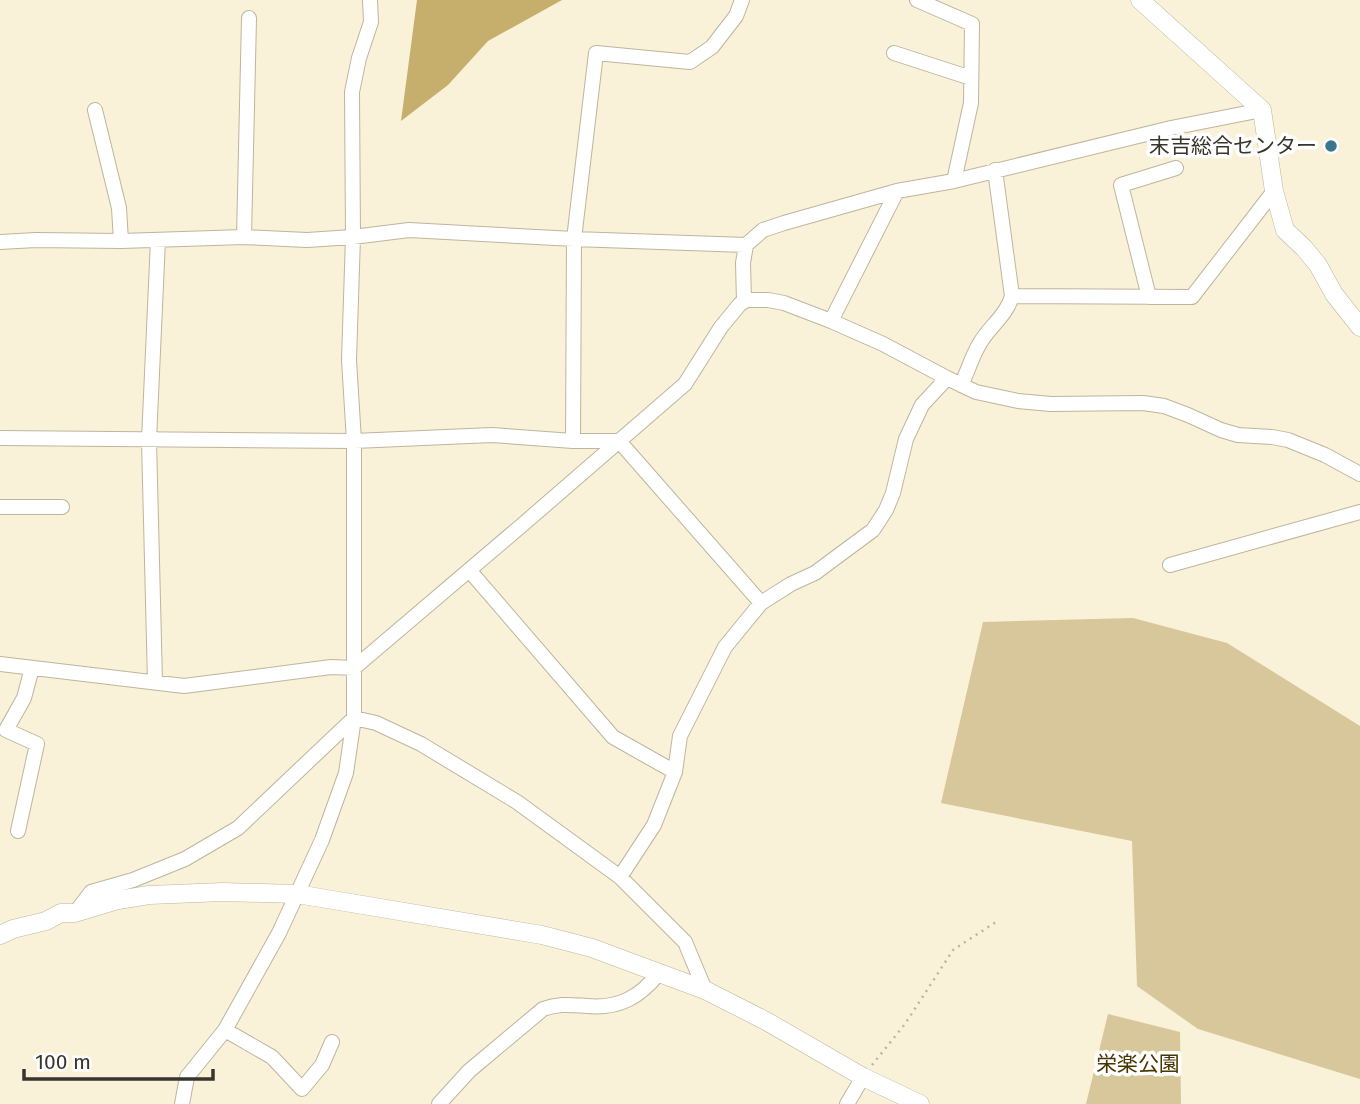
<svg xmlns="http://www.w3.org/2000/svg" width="1360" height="1104" font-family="'Fira Sans','Noto Sans JP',sans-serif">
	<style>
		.green { fill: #d7c79a }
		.forest { fill: #c6af6d }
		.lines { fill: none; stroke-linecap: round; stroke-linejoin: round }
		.minor-casing { stroke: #bdb59d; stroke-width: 16 }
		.tertiary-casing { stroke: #bdb59d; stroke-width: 19 }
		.path { stroke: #bcb5a1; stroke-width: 2.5; stroke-dasharray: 2 5; stroke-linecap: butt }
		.minor { stroke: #fff; stroke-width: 14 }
		.tertiary { stroke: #fff; stroke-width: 18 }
		.poi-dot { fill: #39778d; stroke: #fefefe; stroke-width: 2.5 }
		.labels { text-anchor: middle; stroke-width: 7; stroke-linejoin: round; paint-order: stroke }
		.poi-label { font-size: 21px; fill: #39352c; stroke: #fefefe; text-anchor: end }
		.park-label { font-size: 21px; fill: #473600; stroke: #fefefe }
	</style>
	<rect width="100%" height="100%" fill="#f9f1d8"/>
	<path class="green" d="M1133,618L1227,643L1360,726V1079L1198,1029L1137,986L1132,841L941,803L983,622Z
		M1108,1014L1180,1032L1181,1104H1086Z"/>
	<path class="forest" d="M417,0H562L488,41L448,85L401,121Z"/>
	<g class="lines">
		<defs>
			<path id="minor" d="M917,0L972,24L971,103L954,181
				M894,53L971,78
				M95,110L119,208L121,241
				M244,237L249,18
				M0,242L36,240L121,241L244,237L307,240L353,237L409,230L574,239L746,245
				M1012,296L1192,297L1274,191
				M1149,297L1121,185L1176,168
				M744,301L743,263L746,245L763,230L784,223L897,191L954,181L1171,128L1262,110
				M831,321L897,191
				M961,385C968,371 972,356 980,343C989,327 1007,315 1012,296L995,170
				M0,438L354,441L492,435L573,441H619L761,603
				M573,441L574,239L596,53L690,62L712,47L736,16L742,0
				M0,507H62
				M1170,565L1360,512
				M469,570L613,737L675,772
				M0,664L184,686L331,667L354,668L521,526L685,384L721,327L740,304L747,300H768L784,303L831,321L883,344L947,378L976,392L1018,401L1051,404L1143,403L1164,406L1188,415L1221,430L1238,435L1272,437L1288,440L1325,455L1360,474
				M155,682L149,440L158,240
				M354,718L376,723L421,744L517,802L620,877L685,942L705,990
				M18,831L37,744L6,730L24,698L32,668
				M620,877L654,825L675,772L680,736L725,647L761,603L791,584L815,573L873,530L886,510L893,493L906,439L922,405L947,378
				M75,913L91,892L133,880L185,859L238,828L354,718
				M225,1030L272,1057L302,1089L322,1065L332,1042
				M182,1104L187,1077L225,1030L279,933L322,840L346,773L354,718V441L349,360L353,237L352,92L359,58L371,22L370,0
				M439,1104L469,1071L543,1009C559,1003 571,1005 587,1006C619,1009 640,997 659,973
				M847,1104L863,1077"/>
			<path id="tertiary" d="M1140,0L1262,110L1274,191L1285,230L1304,248L1318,265L1334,294L1360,327
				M0,935L13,929L46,921L61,913H75L118,900L149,895L223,892L297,894L542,935L592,948L705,990L766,1021L863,1077L920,1104"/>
		</defs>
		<use href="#minor" class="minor-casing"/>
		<use href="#tertiary" class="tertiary-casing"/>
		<path class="path" d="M872,1065L905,1024L953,950L999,920"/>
		<use href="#minor" class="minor"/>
		<use href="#tertiary" class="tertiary"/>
	</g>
	<circle class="poi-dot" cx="1331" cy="146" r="7"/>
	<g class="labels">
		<g class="poi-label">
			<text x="1317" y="153">末吉総合センター</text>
		</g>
		<g class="park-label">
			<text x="1138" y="1071">栄楽公園</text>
		</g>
	</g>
	<path d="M24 1069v10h189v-10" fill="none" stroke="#39352c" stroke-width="3.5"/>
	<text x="35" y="1069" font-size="21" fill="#39352c" stroke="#fefefe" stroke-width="5" paint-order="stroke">100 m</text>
</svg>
